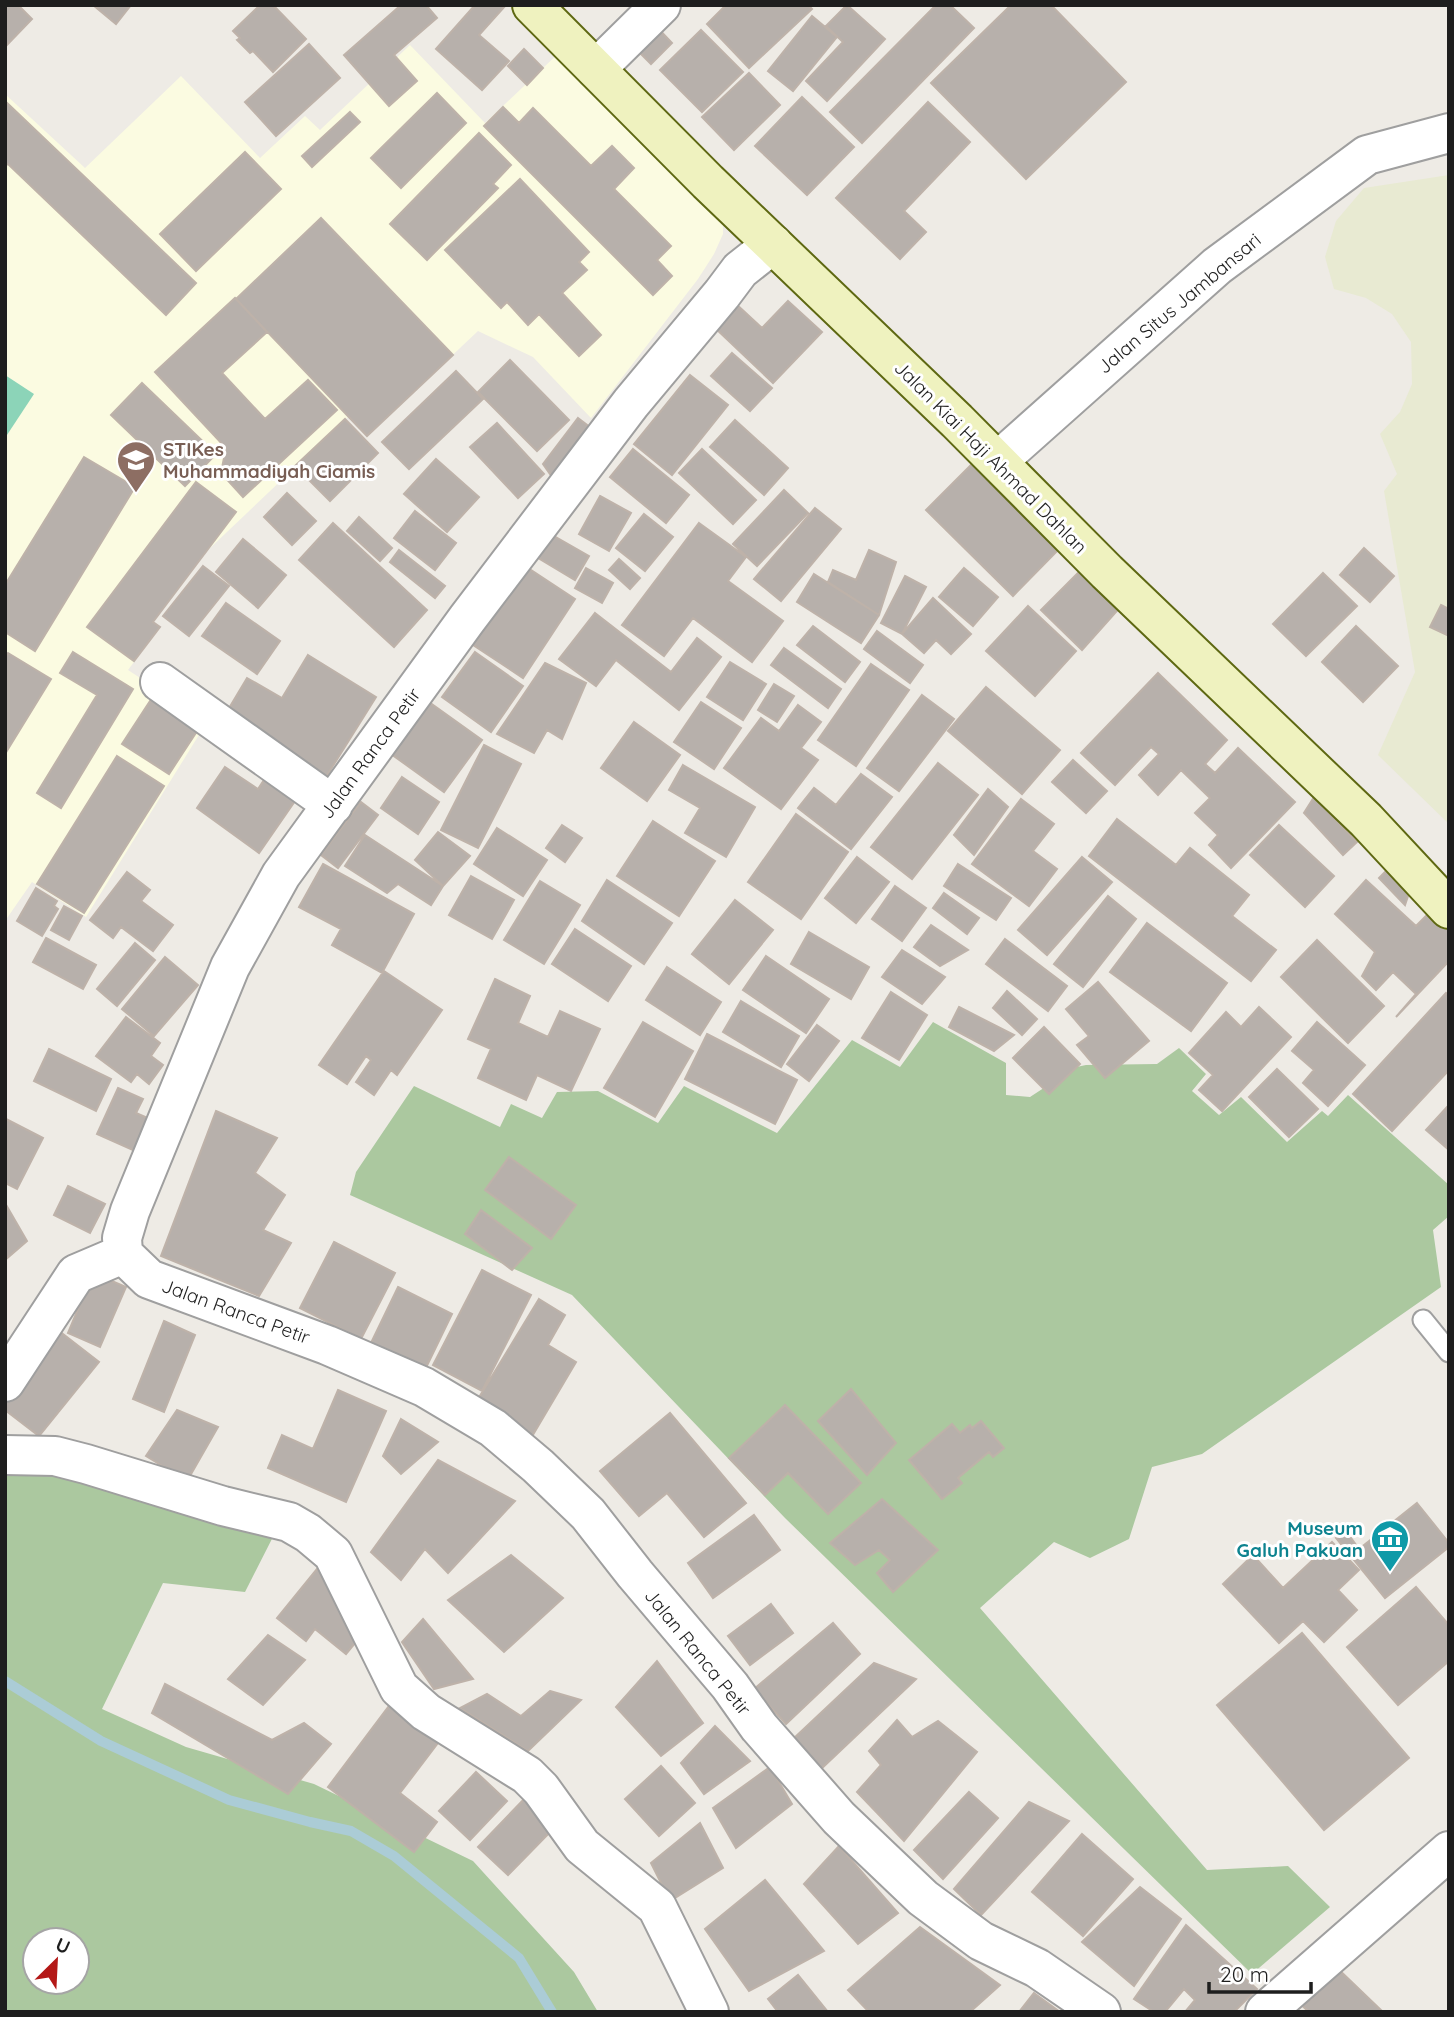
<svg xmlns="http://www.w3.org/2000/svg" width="1454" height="2017" font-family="Quicksand,sans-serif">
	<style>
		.education { fill: #fbfbe1 }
		.farmland { fill: #e8ead2 }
		.forest { fill: #abc89f; fill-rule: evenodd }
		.pitch { fill: #8cd4b8 }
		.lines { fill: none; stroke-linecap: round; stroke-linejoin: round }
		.stream { stroke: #abccd6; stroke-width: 10 }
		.building { fill: #b7b0ab; stroke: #beb2a9; stroke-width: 2 }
		.service-casing { stroke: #9f9f9f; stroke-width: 23 }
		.minor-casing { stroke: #9f9f9f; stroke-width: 42 }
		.secondary-casing { stroke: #5e6812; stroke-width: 42 }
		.service { stroke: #fff; stroke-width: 19 }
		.minor { stroke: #fff; stroke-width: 38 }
		.secondary { stroke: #eff2bf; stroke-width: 38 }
		.labels { text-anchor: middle; stroke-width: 6; stroke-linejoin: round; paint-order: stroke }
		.street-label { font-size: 19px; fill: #1e1e1e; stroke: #fff }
		.education-label { font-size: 19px; font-weight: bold; fill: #785e54; stroke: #fff; text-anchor: start }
		.culture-label { font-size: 19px; font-weight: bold; fill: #0d838f; stroke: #fff; text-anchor: end }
	</style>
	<rect width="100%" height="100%" fill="#eeebe5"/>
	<path class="education" d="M410,45L485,123L563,49L723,206V234L714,254L698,279L591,418L533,357L478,331L367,436L348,417L207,551L153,622L160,627L128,670L207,722L86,917L32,882L5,921V94L85,168L181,76L260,158L305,116L320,130Z"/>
	<path class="farmland" d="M1449,175V824L1378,755L1415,672L1384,491L1397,474L1380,434L1400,412L1412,384L1411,342L1392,314L1366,298L1334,289L1325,257L1336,221L1364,188Z"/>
	<path class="forest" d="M933,1022L1006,1063V1095L1030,1097L1056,1080L1067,1069L1086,1065L1157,1064L1179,1048L1206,1074L1192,1091L1219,1115L1241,1097L1287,1142L1322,1111L1328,1116L1348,1095L1449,1185V1216L1433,1230L1441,1287L1202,1454L1152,1467L1129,1539L1090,1558L1054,1542L980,1608L1207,1870L1288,1866L1330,1907L1252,1974L785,1518L572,1295L350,1195L356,1172L414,1086L500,1127L511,1104L542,1118L557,1092L598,1091L658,1123L684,1086L777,1133L852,1040L900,1067Z
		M5,1467L77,1469L278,1527L245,1592L163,1583L102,1709L186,1747L314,1784L473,1861L574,1972L598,2012H5ZM35,1940H77V1982H35Z"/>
	<path class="pitch" d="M5,375L34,394L5,438Z"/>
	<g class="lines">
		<path class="stream" d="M5,1681L101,1741L229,1800L310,1822L351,1831L394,1856L519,1958L552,2012"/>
	</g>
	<path class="building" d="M5,5H18L32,19L5,47Z
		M93,5H131L116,24Z
		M260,5H273L306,39L273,72L253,51L250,53L237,40L240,38L233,31Z
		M401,5H426L437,18L394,55L417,81L389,106L344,55Z
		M475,5H506L479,35L509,61L482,90L436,49Z
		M726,5H808L812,9L749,68L707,24Z
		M847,5L885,39L827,101L806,81L843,42L826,26Z
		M936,5H950L974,28L862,143L830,112Z
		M1011,5H1051L1126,82L1026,179L931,83Z
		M812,16L837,37L793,91L768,71Z
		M653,23L672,43L651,64L632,45Z
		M701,30L743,72L702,112L660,70Z
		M309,44L340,78L276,136L245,102Z
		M524,49L543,68L527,85L508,66Z
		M749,73L780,105L734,150L702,117Z
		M437,93L466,123L401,188L371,158Z
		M802,97L854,147L807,195L755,146Z
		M5,101L196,283L166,315L8,164L5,166Z
		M928,102L970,142L904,211L926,232L900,259L836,198Z
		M503,107L519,123L533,108L591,166L612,146L634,168L614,189L671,246L657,260L672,276L653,295L484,126Z
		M350,112L360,122L312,167L302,156Z
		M479,133L511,165L493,184L498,188L427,260L390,224Z
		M245,152L281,189L196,271L160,234Z
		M520,179L589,252L579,262L587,270L562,293L601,335L579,356L539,314L528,325L507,302L501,308L445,250Z
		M321,218L453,355L367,436L236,299Z
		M235,298L267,332L222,373L265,419L308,380L337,410L243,497L221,473L226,448L155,372Z
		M788,301L822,332L773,383L714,327L736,304L762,328Z
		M732,353L772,388L750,411L711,376Z
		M510,360L569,420L537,451L478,392Z
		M456,371L483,399L409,469L382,442Z
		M690,375L728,405L672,475L634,444Z
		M142,383L216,454L185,486L111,415Z
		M578,418L599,434L559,487L543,464Z
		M345,419L378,453L330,501L295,466Z
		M735,420L788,468L764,495L710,447Z
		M497,423L544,474L518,498L470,447Z
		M633,449L689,495L666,523L610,477Z
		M702,449L756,500L733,524L679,473Z
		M84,457L135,487L35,651L5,632V585Z
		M436,459L479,497L447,532L404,494Z
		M975,461L1062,546L1013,596L926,510Z
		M196,482L236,512L153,622L160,627L134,661L87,627Z
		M784,490L808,513L757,566L733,544Z
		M287,493L316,521L292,545L264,517Z
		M600,496L631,513L609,551L579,534Z
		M815,508L841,529L781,601L754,579Z
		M415,511L456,543L435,570L394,538Z
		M644,514L673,537L645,571L616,548Z
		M359,517L392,548L380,561L347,531Z
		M333,523L427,610L394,647L299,560Z
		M699,523L746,557L728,581L783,621L752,662L693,618L664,656L622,625Z
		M547,532L589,556L575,580L533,555Z
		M243,539L286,575L258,608L216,572Z
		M1364,548L1394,576L1370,602L1340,575Z
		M399,550L445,586L435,598L390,562Z
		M869,550L896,562L879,615L828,582L833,570L856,580Z
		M619,559L640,578L630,589L609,570Z
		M522,564L575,599L523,678L470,643Z
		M203,566L229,586L189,636L163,616Z
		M586,568L613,583L602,603L575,588Z
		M964,568L998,597L973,626L939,597Z
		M1083,568L1123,604L1082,650L1041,610Z
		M1323,573L1357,606L1306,656L1273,624Z
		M814,574L879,615L861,643L797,602Z
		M905,576L926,587L902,634L881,623Z
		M933,598L971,634L951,654L936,640L924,653L902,634Z
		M226,603L280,641L257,674L202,636Z
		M1441,605L1449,609V636L1430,627Z
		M1028,606L1076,651L1035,696L986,651Z
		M595,613L671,672L697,638L721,657L679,710L616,660L596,686L559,659Z
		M813,626L860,662L845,682L797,645Z
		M1356,626L1398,666L1363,702L1322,662Z
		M877,631L923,665L910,683L864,649Z
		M784,648L841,689L828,708L771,665Z
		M73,652L133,689L61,808L37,793L97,695L60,673Z
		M475,652L523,686L491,732L442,697Z
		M8,653L51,679L5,754V658Z
		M308,655L376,697L326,777L225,715L247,678L282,698Z
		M730,662L766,684L743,720L707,697Z
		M545,663L586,683L562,739L547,730L534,753L497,734Z
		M871,664L909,690L856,766L818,740Z
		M1158,673L1227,740L1205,764L1215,773L1238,748L1295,802L1231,868L1209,845L1218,835L1195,813L1210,798L1181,770L1158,795L1139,775L1159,754L1151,747L1115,785L1081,753Z
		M774,684L794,696L777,722L758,710Z
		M986,687L1060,750L1022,794L948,731Z
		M156,692L203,722L169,774L122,744Z
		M922,695L954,719L899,791L867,768Z
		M429,702L482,740L444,792L391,754Z
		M701,702L741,728L714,769L674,742Z
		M798,705L821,722L801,748L818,760L781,809L724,768L761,718L779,731Z
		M634,722L680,755L647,801L601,768Z
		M484,745L521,764L478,848L441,830Z
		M117,756L164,786L84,913L37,884Z
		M1073,760L1107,791L1086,813L1052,782Z
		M938,763L978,795L912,879L871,847Z
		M683,765L755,807L726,857L685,833L700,808L669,790Z
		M225,767L258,789L264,780L295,801L259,853L197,808Z
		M861,774L892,797L851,849L798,808L814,788L836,805Z
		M402,777L439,802L418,834L381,808Z
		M988,789L1008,807L974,855L954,835Z
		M1314,797L1357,842L1343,855L1304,813Z
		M1021,799L1054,824L1033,851L1057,869L1029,906L972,864Z
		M361,802L378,815L338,868L321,855Z
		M796,814L848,852L801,919L748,882Z
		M1117,819L1176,865L1190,848L1249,895L1232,916L1276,950L1251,981L1089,856Z
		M653,821L715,861L679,916L617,876Z
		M562,825L582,838L565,862L546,848Z
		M1279,825L1334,876L1305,907L1250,855Z
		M497,828L547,860L523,896L474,864Z
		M438,832L470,856L443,886L415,860Z
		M365,835L443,886L431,905L398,884L387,893L345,866Z
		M857,857L889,882L856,923L825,898Z
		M1082,857L1112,882L1047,955L1018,930Z
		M323,864L414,914L382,973L332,945L341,929L299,907Z
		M958,864L1011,898L996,920L944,886Z
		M1387,870L1409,893L1405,905L1379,878Z
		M127,872L150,890L141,901L173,925L153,951L121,927L113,938L90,920Z
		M471,876L514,900L492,939L449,915Z
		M607,880L672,923L644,964L582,921Z
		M1366,880L1416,926L1430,912L1449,929V961L1396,1017L1416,994L1393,972L1376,990L1362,976L1375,952L1335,914Z
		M540,881L580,905L544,964L504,940Z
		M895,886L926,908L902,941L872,919Z
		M36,888L57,901L54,906L58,909L42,936L17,921Z
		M944,893L979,918L967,934L933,908Z
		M1108,896L1136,919L1083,987L1054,964Z
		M735,900L773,930L729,984L692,954Z
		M64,906L82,916L69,940L51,930Z
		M1147,923L1227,983L1191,1031L1110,972Z
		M931,925L968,950L940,966L914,947Z
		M575,929L631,966L608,1001L552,964Z
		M809,932L869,967L851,999L791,964Z
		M46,938L96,965L83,989L33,962Z
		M1005,939L1067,986L1048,1011L986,964Z
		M1317,940L1384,1006L1348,1043L1281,977Z
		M135,943L155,960L117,1006L97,989Z
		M902,950L945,977L922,1004L882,977Z
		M766,956L829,999L806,1033L743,990Z
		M165,957L198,985L154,1036L122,1009Z
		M667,967L721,1002L700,1035L646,1000Z
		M384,971L442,1010L397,1075L391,1070L374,1095L356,1082L371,1060L366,1056L347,1084L319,1065Z
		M495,979L530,996L518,1023L548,1037L560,1011L600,1029L571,1091L537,1075L526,1100L478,1078L491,1049L468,1039Z
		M1098,982L1149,1041L1105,1078L1077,1045L1089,1036L1066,1009Z
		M1007,991L1037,1019L1022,1035L993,1008Z
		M891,992L927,1015L899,1060L862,1038Z
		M1446,993L1449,996V1070L1392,1131L1353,1094Z
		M741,1001L799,1036L781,1067L723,1032Z
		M959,1007L1014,1035L994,1051L949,1027Z
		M1259,1007L1291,1037L1222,1111L1199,1090L1213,1075L1189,1053L1226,1012L1241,1027Z
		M126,1017L160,1043L151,1056L163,1065L149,1084L137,1074L131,1082L96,1056Z
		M643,1022L693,1051L655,1117L604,1088Z
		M1317,1022L1365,1065L1328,1106L1303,1083L1314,1070L1292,1051Z
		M817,1025L839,1041L809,1081L787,1064Z
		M1044,1027L1080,1064L1049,1094L1013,1058Z
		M707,1034L797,1080L775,1124L685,1079Z
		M49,1049L111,1079L96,1111L34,1081Z
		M1277,1069L1318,1109L1289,1137L1249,1097Z
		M118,1088L143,1099L136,1113L150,1119L135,1151L97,1134Z
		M1447,1107L1449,1108V1150L1426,1130Z
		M216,1111L277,1138L255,1173L285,1195L263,1230L291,1243L259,1296L161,1256Z
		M6,1119L43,1138L17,1189L5,1183Z
		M509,1157L576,1205L551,1239L485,1190Z
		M68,1186L105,1204L90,1233L54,1215Z
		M5,1203L27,1241L5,1260Z
		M481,1210L532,1248L512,1270L465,1234Z
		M334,1242L395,1273L361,1339L300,1308Z
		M482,1270L531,1295L482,1391L433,1365Z
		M93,1273L126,1287L100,1347L68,1333Z
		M398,1287L452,1314L423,1374L369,1347Z
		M539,1299L565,1315L548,1345L576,1362L531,1438L475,1404Z
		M164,1321L195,1335L164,1412L133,1399Z
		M54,1327L99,1362L39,1436L5,1410V1388Z
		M851,1389L896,1443L867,1475L818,1421Z
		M338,1390L386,1411L346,1502L268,1468L282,1435L313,1449Z
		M785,1405L861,1483L828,1514L788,1473L765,1495L729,1458Z
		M177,1410L218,1427L187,1481L146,1456Z
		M670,1413L746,1503L704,1537L667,1493L639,1516L600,1471Z
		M401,1419L438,1442L401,1474L383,1456Z
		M981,1421L1004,1448L993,1457L989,1452L958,1478L962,1483L942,1499L909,1460L952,1424L960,1433L970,1425L972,1428Z
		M438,1460L515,1501L448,1573L425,1549L401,1580L371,1552Z
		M882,1499L938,1550L893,1592L877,1573L890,1560L879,1550L855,1565L830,1543Z
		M1417,1503L1449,1543V1547L1385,1598L1336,1538L1346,1531L1359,1549Z
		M754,1515L780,1550L713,1598L688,1563Z
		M1332,1542L1359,1570L1338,1590L1357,1610L1324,1642L1303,1621L1279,1643L1223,1584L1253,1555L1283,1588Z
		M511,1555L563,1598L504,1652L448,1600Z
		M317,1569L344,1591L337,1607L366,1630L346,1654L315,1629L306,1641L277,1618Z
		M1416,1587L1449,1625V1661L1398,1705L1347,1647Z
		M771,1604L793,1633L750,1665L728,1636Z
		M423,1619L473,1679L434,1689L402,1642Z
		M833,1623L860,1654L786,1724L754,1689Z
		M1302,1633L1409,1758L1324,1830L1217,1705Z
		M268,1635L305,1660L263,1705L228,1679Z
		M657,1661L703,1723L661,1756L616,1707Z
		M874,1663L916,1679L821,1769L793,1739Z
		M165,1684L272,1740L304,1723L331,1744L288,1794L152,1713Z
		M550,1691L581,1700L528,1751L460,1708L487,1694L521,1716Z
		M392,1702L441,1739L400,1793L437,1822L414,1852L328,1787Z
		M897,1720L912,1737L938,1721L977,1752L904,1841L857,1792L881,1765L869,1751Z
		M715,1726L750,1761L704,1794L681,1763Z
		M661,1766L695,1803L659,1836L625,1799Z
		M770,1767L792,1804L736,1848L713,1808Z
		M476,1772L507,1801L470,1840L439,1811Z
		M969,1792L998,1818L943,1879L914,1850Z
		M528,1795L558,1824L508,1875L478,1847Z
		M1029,1802L1069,1821L981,1915L954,1889Z
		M700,1823L723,1868L670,1901L651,1863Z
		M1082,1834L1133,1879L1083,1936L1032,1892Z
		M839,1846L898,1913L858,1944L804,1884Z
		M765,1880L824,1951L749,1991L705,1929Z
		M1140,1887L1181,1919L1134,1986L1082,1942Z
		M1186,1925L1257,1989L1234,2012H1185L1195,2000L1184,1989L1165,2012H1154L1134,1999Z
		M920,1927L1000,1985L970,2012H869L848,1990Z
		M1334,1965L1383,2012H1309L1298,2002Z
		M798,1975L828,2012H778L768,1999Z
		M1034,1993L1060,2012H1019Z"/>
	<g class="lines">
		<defs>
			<path id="service" d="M1423,1320L1449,1352"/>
			<path id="minor" d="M596,69L661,5
				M773,244L740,270L722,294L631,403L467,619L281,875L230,967L130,1211L122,1238L123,1254L149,1279L327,1345L424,1387L493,1428L538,1466L588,1514L635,1574L730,1686L759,1727L839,1818L923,1898L981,1941L1037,1968L1101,2012
				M998,461L1217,266L1367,155L1449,133
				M160,682L333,805
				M5,1382L76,1274L123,1254
				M5,1455L55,1456L86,1464L223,1506L289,1522L308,1533L333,1554L399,1688L426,1712L527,1775L541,1789L582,1846L657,1907L709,2012
				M1265,2012L1449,1851"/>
			<path id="secondary" d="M532,5L708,182L957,421L1107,572L1366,820L1449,909"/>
		</defs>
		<use href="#service" class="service-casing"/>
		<use href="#minor" class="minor-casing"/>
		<use href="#secondary" class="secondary-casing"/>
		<use href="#service" class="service"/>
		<use href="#minor" class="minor"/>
		<use href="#secondary" class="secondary"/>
	</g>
	<defs>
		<symbol id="university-pin" viewBox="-11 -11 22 30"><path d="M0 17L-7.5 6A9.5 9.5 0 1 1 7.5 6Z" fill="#8d6e63" stroke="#fff"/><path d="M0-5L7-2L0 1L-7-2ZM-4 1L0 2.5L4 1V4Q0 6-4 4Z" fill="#fff"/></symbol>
		<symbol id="museum-pin" viewBox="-11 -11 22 30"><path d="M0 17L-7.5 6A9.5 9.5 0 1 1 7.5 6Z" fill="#0f9aa8" stroke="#fff"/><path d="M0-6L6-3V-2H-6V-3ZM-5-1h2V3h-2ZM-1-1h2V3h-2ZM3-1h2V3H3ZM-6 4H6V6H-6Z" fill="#fff"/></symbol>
	</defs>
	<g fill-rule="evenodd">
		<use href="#university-pin" x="114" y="438" width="44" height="60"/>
		<use href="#museum-pin" x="1368" y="1517" width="44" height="60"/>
	</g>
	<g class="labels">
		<g class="street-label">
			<text transform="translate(1179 303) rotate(-40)" y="7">Jalan Situs Jambansari</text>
			<text transform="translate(991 457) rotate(45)" y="7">Jalan Kiai Haji Ahmad Dahlan</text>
			<text transform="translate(370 753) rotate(-54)" y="7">Jalan Ranca Petir</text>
			<text transform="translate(236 1311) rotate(20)" y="7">Jalan Ranca Petir</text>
			<text transform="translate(698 1652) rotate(51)" y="7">Jalan Ranca Petir</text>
		</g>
		<g class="education-label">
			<text x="163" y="456">STIKes<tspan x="163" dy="22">Muhammadiyah Ciamis</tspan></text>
		</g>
		<g class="culture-label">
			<text x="1363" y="1535">Museum<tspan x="1363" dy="22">Galuh Pakuan</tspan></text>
		</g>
	</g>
	<rect width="1454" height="2017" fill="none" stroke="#1e1e1e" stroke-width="14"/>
	<g transform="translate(56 1961) rotate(24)"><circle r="33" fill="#ffffff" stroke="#a5a5a5" stroke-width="2"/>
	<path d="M0-5L12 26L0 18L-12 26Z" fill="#b41817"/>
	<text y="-10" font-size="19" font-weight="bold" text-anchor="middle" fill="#1e1e1e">U</text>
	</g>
	<path d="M1209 1982v10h102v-10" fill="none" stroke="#1e1e1e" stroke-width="3.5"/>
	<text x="1220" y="1982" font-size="21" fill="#1e1e1e" stroke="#ffffff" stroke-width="5" paint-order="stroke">20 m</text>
</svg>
